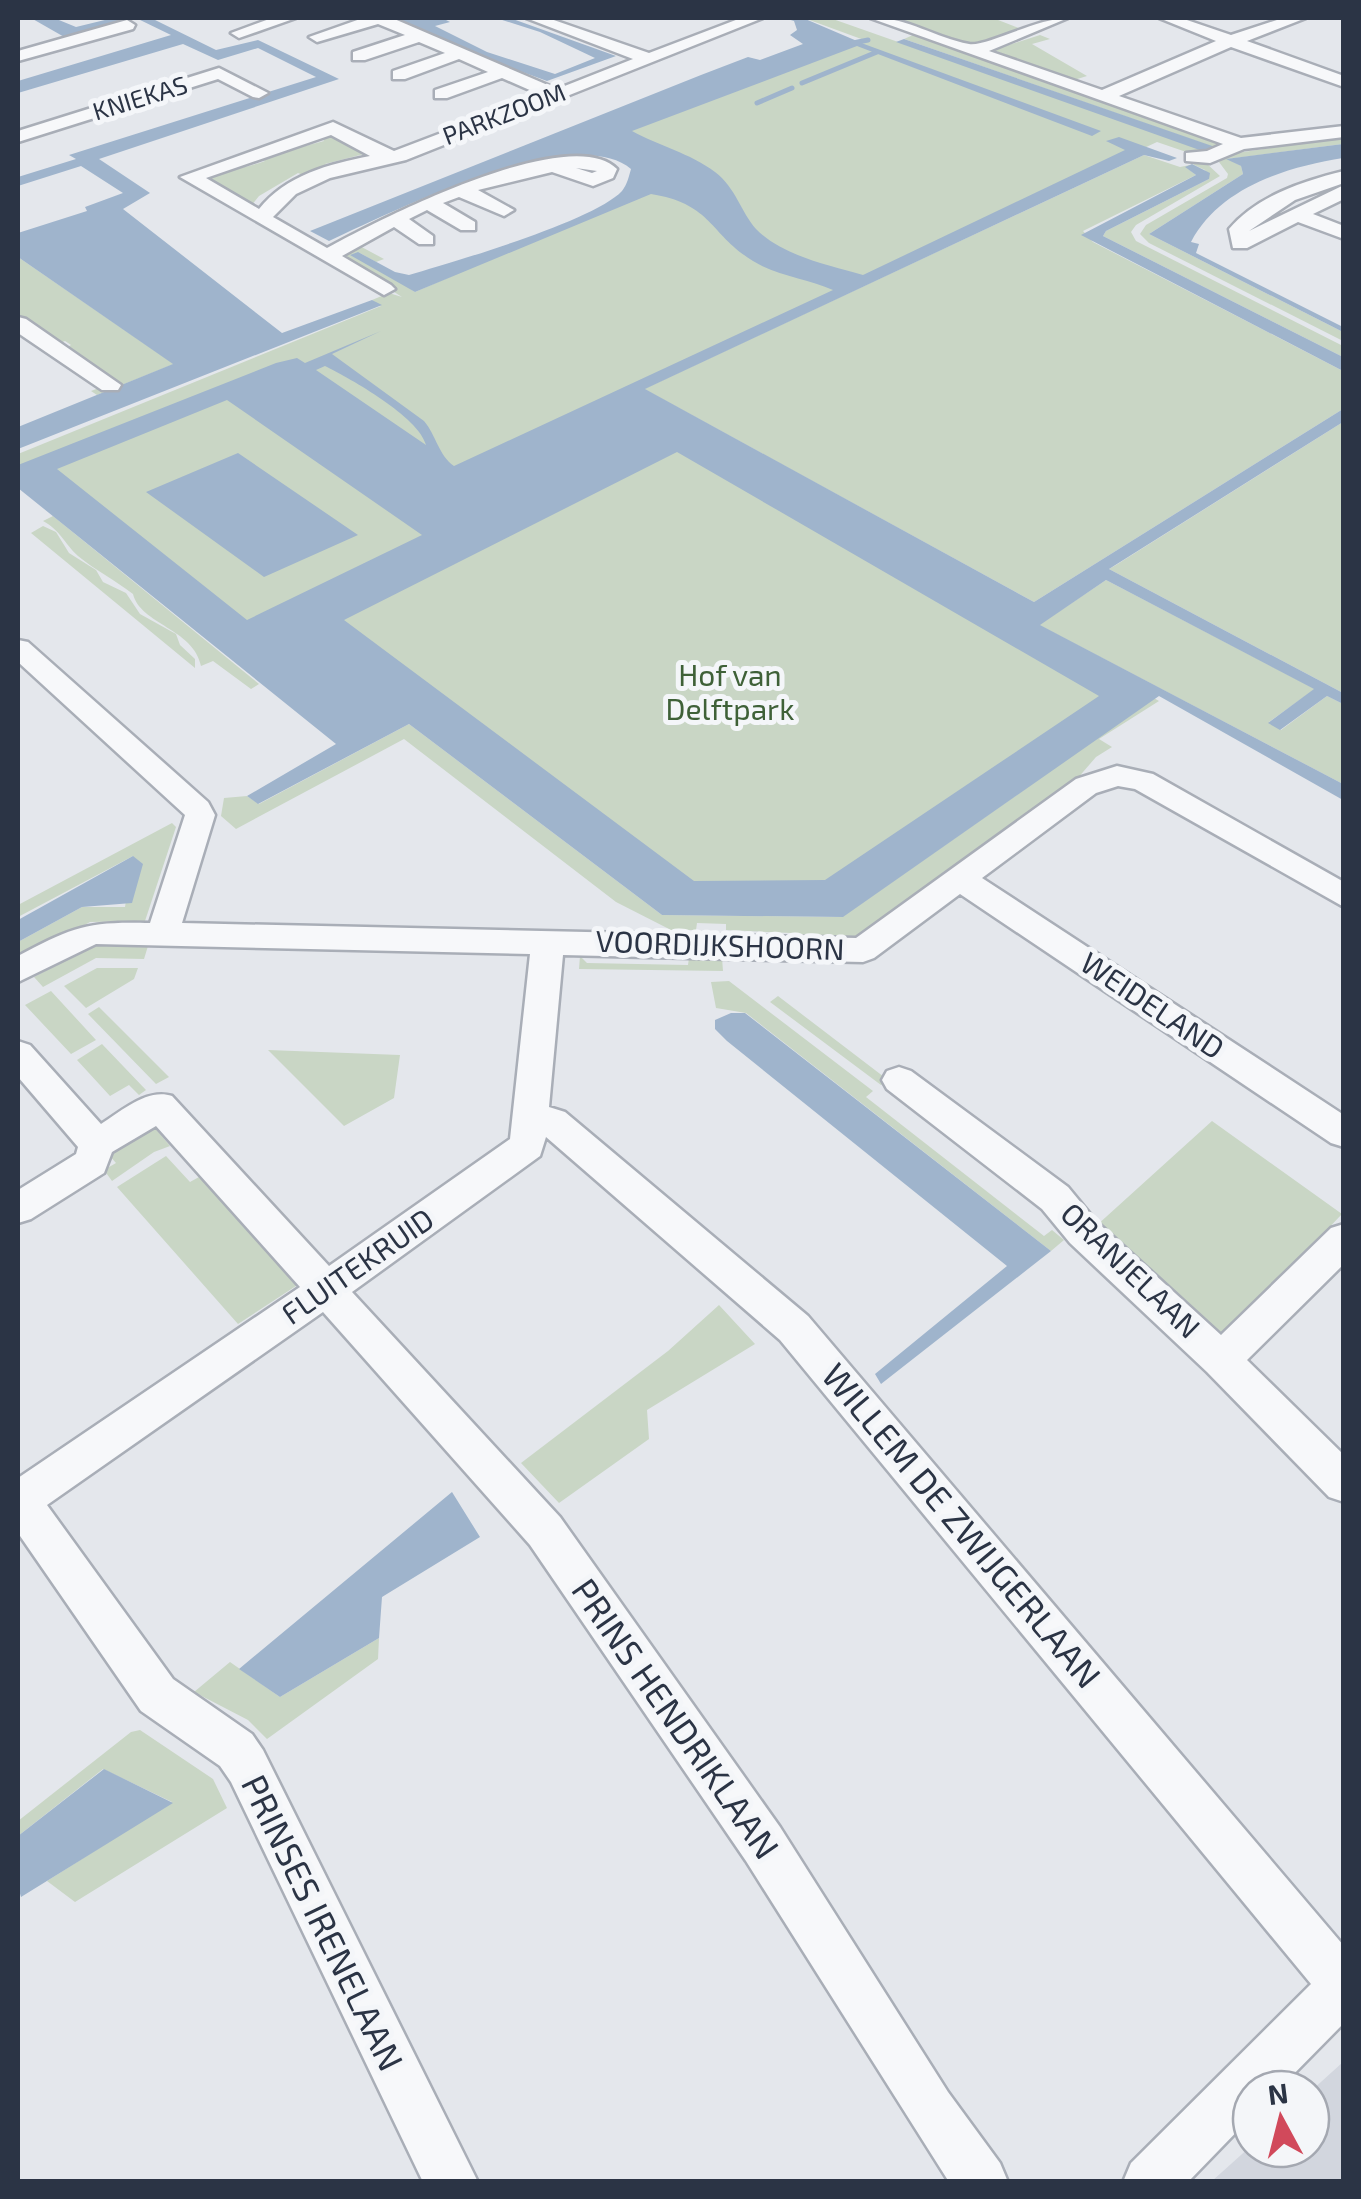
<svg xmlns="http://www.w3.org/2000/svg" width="1361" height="2199" font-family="'Exo 2',sans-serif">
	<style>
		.built { fill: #d2d6de }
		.green { fill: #c9d6c5 }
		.water { fill: #9fb4cc; fill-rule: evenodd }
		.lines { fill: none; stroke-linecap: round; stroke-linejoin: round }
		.stream { stroke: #9fb4cc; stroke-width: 5 }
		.minor-casing { stroke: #a9aeb7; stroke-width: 5 }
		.minor { fill: #f7f8fa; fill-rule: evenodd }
		.labels { text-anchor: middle; stroke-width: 10; stroke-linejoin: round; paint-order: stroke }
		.far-street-label { font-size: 25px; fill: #2b3445; stroke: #f4f6f9 }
		.park-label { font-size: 30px; fill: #3f6138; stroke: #f4f6f9 }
		.street-label { font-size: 30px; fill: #2b3445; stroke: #f4f6f9 }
		.near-street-label { font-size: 35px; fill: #2b3445; stroke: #f4f6f9 }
	</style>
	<rect width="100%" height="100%" fill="#e4e7ec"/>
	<path class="built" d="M1343,2062V2181H1212L1251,2146V2149H1311V2091Z"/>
	<path class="green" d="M804,18H830L1168,137L1216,148L904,39L913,35L1226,145L1195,155L1157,142L618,393L968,589L1159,701L1099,739L1112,747L1096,757L1077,779L858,937L840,942L793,941L791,933L726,930V924L697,923L696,930H671L616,902L404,739L236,829L221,816L224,798L247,796L259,804L409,724L662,915L842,917L1031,785L841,907L663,903L402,699L346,728L18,471V454L381,306L372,300L389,293L402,297L336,255L356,244L384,259L376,262L358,252L415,292L655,188L617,134L864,40Z
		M890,18H993L1024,30L976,48Z
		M1040,35L1050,39L1032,44L1087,76L1074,80L993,50Z
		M329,134L364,154L325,164L329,168L306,176L298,173L259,196L251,206L202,178C223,170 243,169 265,161L260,158L324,141L321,137Z
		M1343,137V144L1228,159L1241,166L1243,174L1149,234L1343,332V341L1149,243L1140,234L1146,225L1227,178L1228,174L1219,162L1230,154Z
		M1144,155L1180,167L1205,162L1220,176L1136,225L1131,232L1136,241L1343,346V357L1103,236L1106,231L1209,179L1205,170L1192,164L1187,168L1196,175L1083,231L1093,242L1343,371V409L1034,602L644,389Z
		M18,257L174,364L97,395L91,391L112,383L64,349L71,345L65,341L57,344L18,315Z
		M1343,422V693L1109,569L1116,565Z
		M53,516L259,684L251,689L213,661L201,666C194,629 140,624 133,594C115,580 95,570 78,556C64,543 60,530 43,521Z
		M43,526L56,532L69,553L96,570L103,582L126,593L140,614L176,634L180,645L195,659V668L31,533Z
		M1106,580L1315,689L1269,722L1281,730L1327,696L1343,704V784L1039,625Z
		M172,823L176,827L145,921L90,922L18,962V942L82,907H125L133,856L18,917V905Z
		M97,944L148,946L144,959L96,958L43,987L34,977Z
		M580,956L587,963L688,965L689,958H722L723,971L579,969Z
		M97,968H138L134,979L86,1008L64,986Z
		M729,981L873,1091L866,1097L1044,1236L1052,1230L1064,1240L1051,1251L746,1013L716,1008L711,982Z
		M51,991L96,1040L71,1054L25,1005Z
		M778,996L888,1080L881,1085L770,1002Z
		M99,1007L169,1077L156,1084L88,1014Z
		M102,1044L146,1090L139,1095L129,1085L110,1096L77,1060Z
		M268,1050L400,1055L394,1098L344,1126Z
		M1212,1121L1342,1214L1219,1343L1096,1226Z
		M155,1128L170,1146L154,1152L112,1181L104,1170L116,1163L109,1155Z
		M166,1156L190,1182L199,1177L299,1284L238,1324L117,1187Z
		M719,1305L755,1344L647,1410L649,1439L559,1503L521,1463L668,1351Z
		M379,1638L378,1659L267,1739L248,1720L194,1692L230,1662L280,1697Z
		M140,1730L213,1779L227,1808L75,1902L47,1881L172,1802L103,1769L18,1836V1821L131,1732Z"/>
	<path class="water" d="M31,18H54L76,27L113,18H151L216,50L258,40L339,79L99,159L150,193L123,209L282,333L372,300L382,305L18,449V427L173,364L18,257V233L87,211L85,207L123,193L81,166L18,186V177L76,159L69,155L316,77L258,48L218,60L183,44L18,93V81L171,35L136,18L66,38Z
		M397,18H442L450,22L435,26L487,52L555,74L595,58L540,32L496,18H510L616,56L547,81L479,56Z
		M784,18H803L864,44L1101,131L1092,136L857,46L632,131C659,146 690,153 715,172C736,188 741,212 756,229C782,256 829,265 863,275L1125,150L1106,141L1119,137L1177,158L1169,161L1144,155L645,389L1034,602L1343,409V422L1109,569L1343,693V704L1327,696L1280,730L1268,723L1314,689L1106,580L1040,625L1343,784V800L1159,696L843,917L662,915L409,724L258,804L247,796L336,744L18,488V465L276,363L297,358L305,363L381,331L332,354L424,421C436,435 439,456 454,466L833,290C809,279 777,276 753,261C709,234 713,204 651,194L415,292L350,255L358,252L395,272L409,275C453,262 594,221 622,191C627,185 629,176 631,169C574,121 389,213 329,241L310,231L701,75L748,57L760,60L803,44L790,35L797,30L794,21ZM325,366C351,379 419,417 426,445L316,370ZM227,400L422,535L247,620L57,469ZM677,452L1099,696L825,880L694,881L344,620Z
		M904,39L1218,148L1208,153L896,42Z
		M1343,144V158C1286,167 1219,188 1191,242L1199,244L1196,253L1343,327V332L1149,234L1243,174L1241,166L1226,159Z
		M1192,164L1210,173L1209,179L1106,231L1103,236L1343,357V371L1081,235L1196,175L1185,167Z
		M238,453L358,535L264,577L146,492Z
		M133,856L143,864L132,903L82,907L18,942V920Z
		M731,1013H745L1051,1251L881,1384L875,1374L1007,1266L727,1041L715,1029V1020Z
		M452,1492L480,1537L382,1597L379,1638L280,1697L239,1669Z
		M104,1769L173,1803L21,1897L18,1887V1836Z"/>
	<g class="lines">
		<path class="stream" d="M853,43L868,40
			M802,83L877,52
			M757,103L792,88"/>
		<defs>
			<path id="minor" d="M272,18H296L239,38L231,33Z
				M363,18H392L557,89L633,59L526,18H548L649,53L741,18H763L406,160L330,178L296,194L273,217L327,248C377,221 570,121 617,169L613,178L593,186L552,172L478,190L514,210L504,216L459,197L443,203L475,222V230H461L427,210L409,219L433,236V244H419L394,227L342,256L391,285L395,289L384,295L180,177L333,122L394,151L541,95L502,78L447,98H435V90L488,72L459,59L405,79H393V71L445,53L419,42L365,60H353V52L405,35L378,24L317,42L309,37ZM331,135L370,156C329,164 286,175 259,209L206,178ZM576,168L597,171L592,173Z
				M870,18C906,16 934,38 969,44C986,47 1037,18 1068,18L989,51L1102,90L1216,41L1159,18H1181L1231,35L1283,18H1306L1247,41L1344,76V87L1231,47L1119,96L1241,138L1344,126V137L1244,149L1210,163L1186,161V153L1207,151L1223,144Z
				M127,20L135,25L133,29L18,61V51Z
				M219,68L268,93L259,98L253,97L218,79L18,142V131Z
				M1344,171V183L1295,200L1249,231L1344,185V199L1313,214L1344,226V239L1298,222L1247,248H1233L1229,229C1257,196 1303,181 1344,171Z
				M18,317L26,319L121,385L118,390H102L18,333Z
				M18,640L28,642L208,802L215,815L182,923L856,938L1076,779L1117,766L1153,774L1344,882V907L1135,789L1118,786L1096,793L982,878L1344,1115V1147L1331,1143L960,894L874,958L863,962L563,955L549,1107L565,1112L808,1316L1344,1946V2023L1279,2089H1251V2117L1188,2182H1123L1131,2163L1311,1984L780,1340L546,1137L540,1156L352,1292L560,1517L780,1827L948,2092L1000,2163L1008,2182H949L746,1861L530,1545L323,1312L47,1505L173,1679L252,1734L263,1750L478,2182H423L231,1782L220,1766L141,1711L18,1533V1478L300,1287L156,1126L112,1152L104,1173L31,1219L18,1223V1190L76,1154L78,1147L18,1077V1041L30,1045L101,1124C122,1111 147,1088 172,1096L329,1266L510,1139L530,954L96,944L18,982V956C72,927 88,921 150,923L185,815L18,662Z
				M899,1067L911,1071L1068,1187L1096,1221L1221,1335L1331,1228L1344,1224V1264L1247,1360L1344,1455V1502L1329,1497L1207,1372L1070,1243L1042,1209L887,1089L882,1080L887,1071Z"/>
		</defs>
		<use href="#minor" class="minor-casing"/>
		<use href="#minor" class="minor"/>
	</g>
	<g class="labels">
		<g class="far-street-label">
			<text transform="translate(140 98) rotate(-17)" y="9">KNIEKAS</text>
			<text transform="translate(504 114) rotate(-21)" y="9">PARKZOOM</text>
		</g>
		<g class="park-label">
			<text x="730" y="686">Hof van<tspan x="730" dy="34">Delftpark</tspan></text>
		</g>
		<g class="street-label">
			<text transform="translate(720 946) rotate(2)" y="10">VOORDIJKSHOORN</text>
			<text transform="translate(1152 1006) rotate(34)" y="10">WEIDELAND</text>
			<text transform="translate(358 1267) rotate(-35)" y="10">FLUITEKRUID</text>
			<text transform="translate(1130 1271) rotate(44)" y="10">ORANJELAAN</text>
		</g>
		<g class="near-street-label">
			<text transform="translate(961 1526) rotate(50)" y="12">WILLEM DE ZWIJGERLAAN</text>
			<text transform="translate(675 1719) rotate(55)" y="12">PRINS HENDRIKLAAN</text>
			<text transform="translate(322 1923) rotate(64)" y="12">PRINSES IRENELAAN</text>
		</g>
	</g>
	<rect width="1361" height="2199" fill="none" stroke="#2b3445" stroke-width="40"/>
	<g transform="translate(1281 2119) rotate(353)"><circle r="48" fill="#f4f6f9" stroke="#a4a8b1" stroke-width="2.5"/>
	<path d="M0-8L18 38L0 25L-18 38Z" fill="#d1495b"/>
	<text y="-15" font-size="28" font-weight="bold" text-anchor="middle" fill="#2b3445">N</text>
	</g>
</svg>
